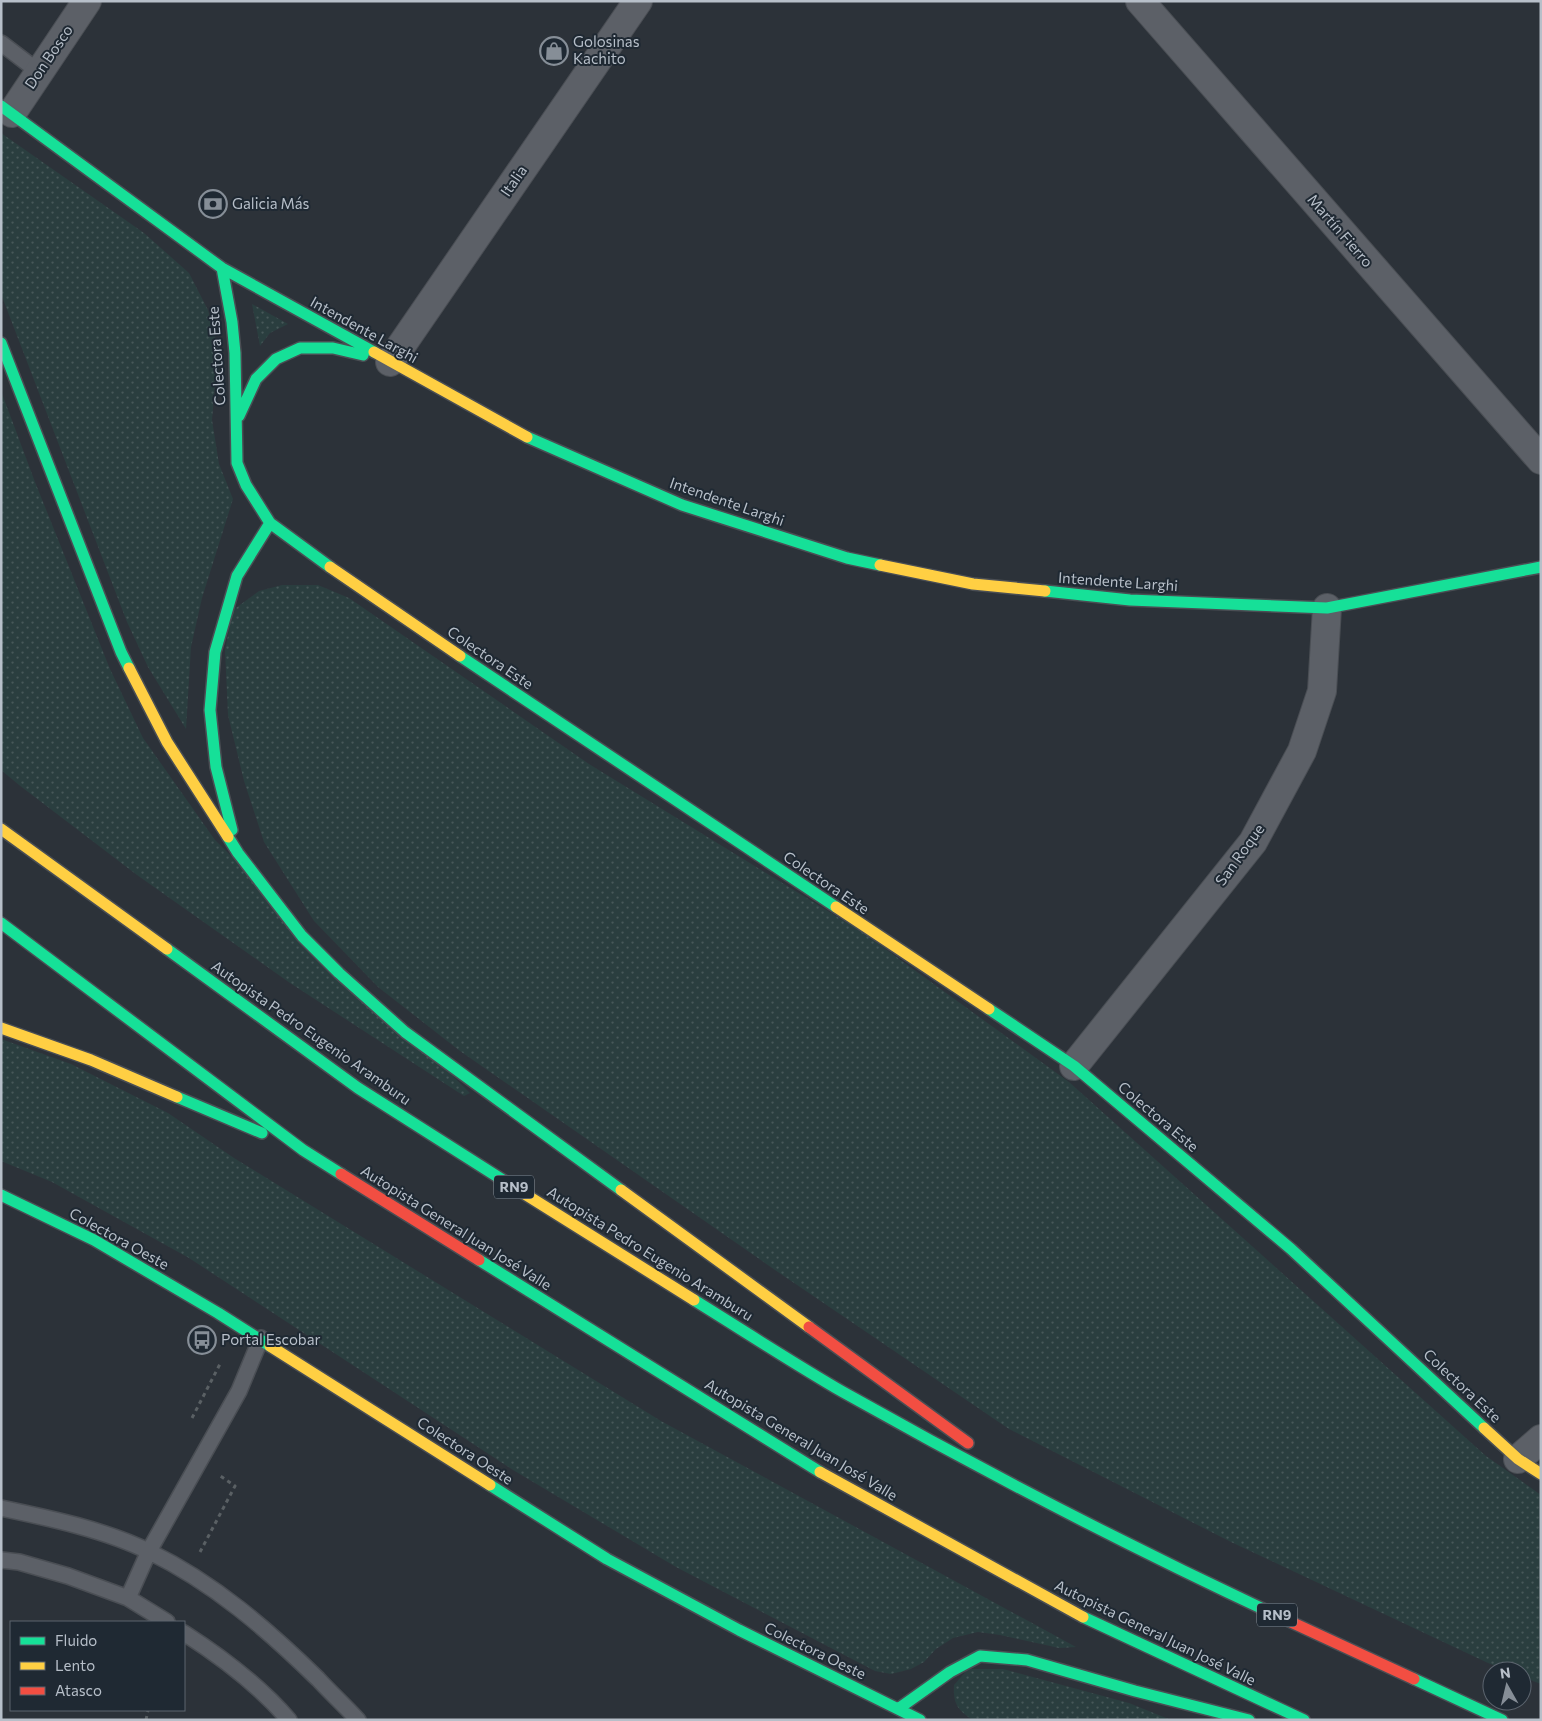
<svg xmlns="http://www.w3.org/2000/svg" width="1542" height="1721" font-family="Commissioner,sans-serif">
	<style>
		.grass { fill: url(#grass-dots) }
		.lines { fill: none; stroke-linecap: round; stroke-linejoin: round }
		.lane-casing { stroke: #4a4e54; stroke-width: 18 }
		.street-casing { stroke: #4a4e54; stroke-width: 30 }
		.fast-casing { stroke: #4a4e54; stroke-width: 14 }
		.slow-casing { stroke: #4a4e54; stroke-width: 14 }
		.jam-casing { stroke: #4a4e54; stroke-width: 14 }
		.path { stroke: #5a6064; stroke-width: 3; stroke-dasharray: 4 4; stroke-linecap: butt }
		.lane { stroke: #5c6067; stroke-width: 15 }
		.street { stroke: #5c6067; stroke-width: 28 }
		.fast { stroke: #16e098; stroke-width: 11 }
		.slow { stroke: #ffcf43; stroke-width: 11 }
		.jam { stroke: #f24e42; stroke-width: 11 }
		.labels { text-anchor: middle; stroke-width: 4; stroke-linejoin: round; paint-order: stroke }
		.shield { fill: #1f2933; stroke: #89929c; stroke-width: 1 }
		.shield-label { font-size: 14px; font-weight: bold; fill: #b7bfc9 }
		.poi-label { font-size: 15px; fill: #b7bfc9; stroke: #1f2933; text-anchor: start }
		.street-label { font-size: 15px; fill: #b7bfc9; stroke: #1f2933 }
	</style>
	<defs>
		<pattern id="grass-dots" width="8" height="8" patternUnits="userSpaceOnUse" patternTransform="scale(1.25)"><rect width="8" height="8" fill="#2a3e3f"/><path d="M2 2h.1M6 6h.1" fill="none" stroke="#475859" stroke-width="1.8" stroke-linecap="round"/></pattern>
	</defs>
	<rect width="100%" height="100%" fill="#2c3239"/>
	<path class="grass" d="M1,133L144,233L189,273L208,310L218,348L212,420L219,464L233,499L202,598L191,647L186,729L148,667L127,622L1,294Z
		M252,304L288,324L270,333L260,346Z
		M1,391L35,482L110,669L143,738L215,840L470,1093L464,1096L290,983L137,875L19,785L1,770Z
		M282,585H318L349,598L589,764L862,932L1069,1082L1486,1456L1541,1495V1684L1522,1677V1671H1508L1488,1663L1231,1542L1009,1429L775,1270L460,1051L378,987L314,921L264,842L244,781L228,715L225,650L233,610L259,591Z
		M1,1039L71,1064L168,1113L234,1158L661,1421L1076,1647L1059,1648L1000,1635L978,1632L953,1638L936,1649L924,1662L911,1669L891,1674L875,1671L676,1567L513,1470L189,1258L52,1182L1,1161Z
		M968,1669H1003L1129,1703L1171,1720H973C957,1710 953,1703 954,1685Z"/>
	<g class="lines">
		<defs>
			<path id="lane" d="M1,43L39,72
				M1,1508C49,1518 106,1530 150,1552C214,1583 268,1630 318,1679C331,1693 345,1706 358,1720
				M1,1560L19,1562L68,1576L128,1598L167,1622
				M128,1598L149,1551L239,1391L261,1338
				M184,1633C223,1658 259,1685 289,1720"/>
			<path id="street" d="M1140,1L1541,460
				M12,113L87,1
				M390,362L638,1
				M1074,1066L1253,842L1302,751L1322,691L1327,608
				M1518,1459L1541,1439"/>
			<path id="fast" d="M1,106L222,268L374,352
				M222,268L232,322L235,353L237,463L246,485L270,523L330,567
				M1,343L121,652L129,668
				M239,416L256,379L276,359L300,348H333L363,355
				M527,437L682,505L847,558L880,565
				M1045,591L1130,600L1327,608L1541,567
				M460,656L836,907
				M232,830L216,767L210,710L215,652L237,576L270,523
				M228,837L238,853L302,936L339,973L405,1032L621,1190
				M1,923L303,1150L341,1174
				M167,949L358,1088L520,1191
				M989,1009L1074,1066L1291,1249L1484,1428
				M177,1097L262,1133
				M1,1195L94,1240L218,1313L270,1346
				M479,1260L820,1472
				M694,1300C744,1331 793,1363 843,1392C985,1472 1130,1547 1278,1616
				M490,1485L607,1559L739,1630L920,1720
				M1083,1617L1304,1720
				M1414,1679L1502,1720
				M898,1709L950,1672L980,1656L1027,1660L1135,1691L1249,1720"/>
			<path id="slow" d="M374,352L527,437
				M880,565L973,584L1045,591
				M330,567L460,656
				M129,668L167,742L228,837
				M1,829L167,949
				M836,907L989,1009
				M1,1028L91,1060L177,1097
				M621,1190L809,1327
				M520,1191L694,1300
				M270,1346L490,1485
				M1484,1428L1518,1459L1541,1474
				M820,1472L1083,1617"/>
			<path id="jam" d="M341,1174L479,1260
				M809,1327L968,1443
				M1278,1616L1414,1679"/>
		</defs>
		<use href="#lane" class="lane-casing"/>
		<use href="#street" class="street-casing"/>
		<use href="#fast" class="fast-casing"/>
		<use href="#slow" class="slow-casing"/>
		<use href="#jam" class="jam-casing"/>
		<path class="path" d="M192,1418L220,1364
			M200,1552L235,1486L219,1475
			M146,1720L148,1710"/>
		<use href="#lane" class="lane"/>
		<use href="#street" class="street"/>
		<use href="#fast" class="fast"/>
		<use href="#slow" class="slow"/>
		<use href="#jam" class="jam"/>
	</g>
	<defs>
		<symbol id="shop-ring" viewBox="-11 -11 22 22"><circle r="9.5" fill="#1f2933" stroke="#868e97" stroke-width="1.5"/><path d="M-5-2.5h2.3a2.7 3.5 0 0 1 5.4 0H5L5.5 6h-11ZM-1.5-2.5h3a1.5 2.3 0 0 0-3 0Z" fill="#868e97"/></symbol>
		<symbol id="bank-ring" viewBox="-11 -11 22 22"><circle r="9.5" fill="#1f2933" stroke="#868e97" stroke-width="1.5"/><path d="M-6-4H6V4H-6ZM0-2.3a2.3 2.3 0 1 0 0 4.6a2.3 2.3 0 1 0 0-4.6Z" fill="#868e97"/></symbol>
		<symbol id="bus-ring" viewBox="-11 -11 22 22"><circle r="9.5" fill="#1f2933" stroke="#868e97" stroke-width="1.5"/><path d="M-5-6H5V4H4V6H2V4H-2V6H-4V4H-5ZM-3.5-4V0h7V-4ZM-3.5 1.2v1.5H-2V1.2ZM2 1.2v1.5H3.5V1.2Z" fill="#868e97"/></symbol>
	</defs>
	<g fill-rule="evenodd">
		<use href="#shop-ring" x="538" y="35" width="32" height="32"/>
		<use href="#bank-ring" x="197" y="188" width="32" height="32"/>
		<use href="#bus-ring" x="186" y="1324" width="32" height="32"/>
	</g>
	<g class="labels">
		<g class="shield">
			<rect x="494" y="1175.5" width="40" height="23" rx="4"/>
			<rect x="1257" y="1603.5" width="40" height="23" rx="4"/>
		</g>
		<g class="shield-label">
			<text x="514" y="1192">RN9</text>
			<text x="1277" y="1620">RN9</text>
		</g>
		<g class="poi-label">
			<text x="573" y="47">Golosinas<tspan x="573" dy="17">Kachito</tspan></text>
			<text x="232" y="209">Galicia Más</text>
			<text x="221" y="1345">Portal Escobar</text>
		</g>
		<g class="street-label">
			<text transform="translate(49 57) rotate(-56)" y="5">Don Bosco</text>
			<text transform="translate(514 181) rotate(-55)" y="5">Italia</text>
			<text transform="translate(1340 231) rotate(49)" y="5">Martín Fierro</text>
			<text transform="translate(364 330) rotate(29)" y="5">Intendente Larghi</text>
			<text transform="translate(217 356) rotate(-94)" y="5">Colectora Este</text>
			<text transform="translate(727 502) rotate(19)" y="5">Intendente Larghi</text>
			<text transform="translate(1118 582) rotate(4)" y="5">Intendente Larghi</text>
			<text transform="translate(490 658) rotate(34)" y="5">Colectora Este</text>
			<text transform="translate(1240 855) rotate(-54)" y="5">San Roque</text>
			<text transform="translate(826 883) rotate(34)" y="5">Colectora Este</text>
			<text transform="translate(311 1033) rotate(35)" y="5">Autopista Pedro Eugenio Aramburu</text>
			<text transform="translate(1158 1117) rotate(40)" y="5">Colectora Este</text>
			<text transform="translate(456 1228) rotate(32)" y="5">Autopista General Juan José Valle</text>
			<text transform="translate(119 1239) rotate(29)" y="5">Colectora Oeste</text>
			<text transform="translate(650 1254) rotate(32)" y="5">Autopista Pedro Eugenio Aramburu</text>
			<text transform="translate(1462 1386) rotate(43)" y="5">Colectora Este</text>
			<text transform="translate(801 1440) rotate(31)" y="5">Autopista General Juan José Valle</text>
			<text transform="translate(465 1451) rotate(33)" y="5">Colectora Oeste</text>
			<text transform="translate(1155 1633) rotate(26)" y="5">Autopista General Juan José Valle</text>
			<text transform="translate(815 1651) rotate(26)" y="5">Colectora Oeste</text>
		</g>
	</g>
	<rect width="1542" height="1721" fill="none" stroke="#b7bfc9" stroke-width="5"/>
	<rect x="10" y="1621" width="175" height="90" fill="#1f2933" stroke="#5c656f"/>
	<rect x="20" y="1637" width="25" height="8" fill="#16e098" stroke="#5c656f"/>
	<text x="55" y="1646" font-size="15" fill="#b7bfc9">Fluido</text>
	<rect x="20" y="1662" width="25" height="8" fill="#ffcf43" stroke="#5c656f"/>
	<text x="55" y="1671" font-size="15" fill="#b7bfc9">Lento</text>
	<rect x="20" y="1687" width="25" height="8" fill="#f24e42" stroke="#5c656f"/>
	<text x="55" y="1696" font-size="15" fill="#b7bfc9">Atasco</text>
	<g transform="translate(1507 1686) rotate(352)"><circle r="24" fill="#1f2933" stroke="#5c656f"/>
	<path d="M0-4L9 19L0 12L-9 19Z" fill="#868e97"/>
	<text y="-8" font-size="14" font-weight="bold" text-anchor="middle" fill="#b7bfc9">N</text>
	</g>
</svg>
